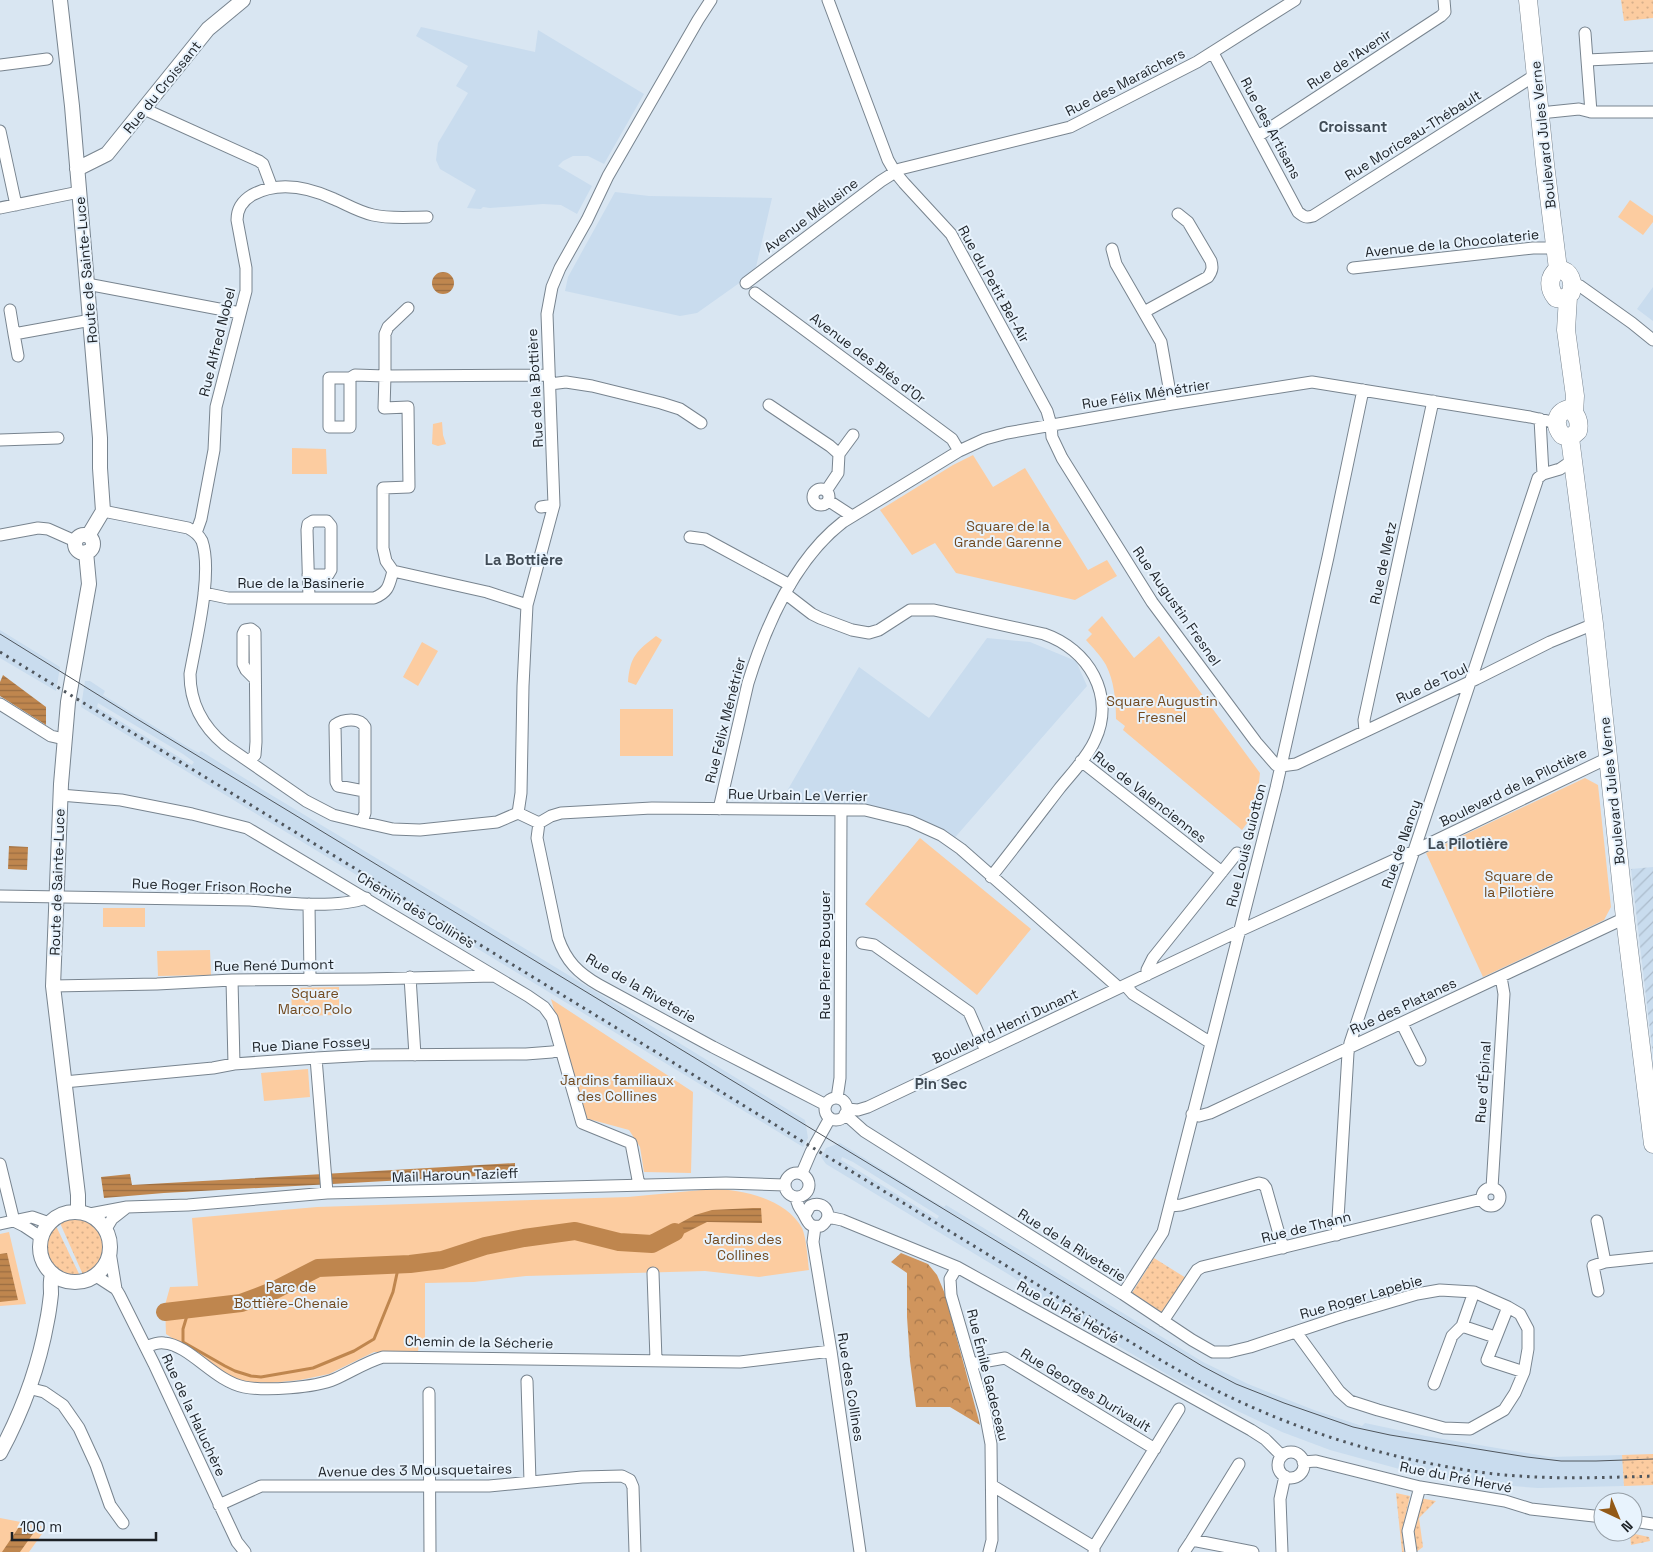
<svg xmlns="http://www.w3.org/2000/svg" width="1653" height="1552" font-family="'Space Grotesk',sans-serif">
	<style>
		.built { fill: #c9dcee; fill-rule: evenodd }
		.industrial { fill: url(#industrial-furrows) }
		.grass { fill: url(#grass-dots) }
		.forest { fill: url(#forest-crowns) }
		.green { fill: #fccca0 }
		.water { fill: url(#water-rules) }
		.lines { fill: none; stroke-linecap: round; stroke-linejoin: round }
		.stream { stroke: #bf864e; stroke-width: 3 }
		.river { stroke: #bf864e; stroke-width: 18 }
		.minor-casing { stroke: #78848f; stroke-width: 13 }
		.tertiary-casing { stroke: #78848f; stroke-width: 16 }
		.primary-casing { stroke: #78848f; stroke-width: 19 }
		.minor { stroke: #fff; stroke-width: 11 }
		.tertiary { stroke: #fff; stroke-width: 14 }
		.primary { stroke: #fff; stroke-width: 18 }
		.tram { stroke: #4f565d; stroke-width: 1 }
		.rail { stroke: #4f565d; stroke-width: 3; stroke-dasharray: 2.5 5; stroke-linecap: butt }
		.labels { text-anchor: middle; stroke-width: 4; stroke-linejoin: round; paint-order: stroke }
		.street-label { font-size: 14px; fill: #1c2126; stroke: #e8f3fd }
		.park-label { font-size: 14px; fill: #724a20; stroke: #e8f3fd }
		.neighbourhood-label { font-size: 15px; font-weight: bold; fill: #414c56; stroke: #e8f3fd }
	</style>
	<defs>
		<pattern id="industrial-furrows" width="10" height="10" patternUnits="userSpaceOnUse" patternTransform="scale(1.25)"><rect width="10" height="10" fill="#c9dcee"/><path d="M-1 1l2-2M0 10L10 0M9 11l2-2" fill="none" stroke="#acbccc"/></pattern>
		<pattern id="grass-dots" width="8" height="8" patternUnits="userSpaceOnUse" patternTransform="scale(1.25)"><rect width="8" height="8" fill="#fccca0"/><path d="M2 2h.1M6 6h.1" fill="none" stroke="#d7af8a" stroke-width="1.8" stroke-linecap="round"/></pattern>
		<pattern id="forest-crowns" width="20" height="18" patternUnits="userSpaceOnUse" patternTransform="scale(1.25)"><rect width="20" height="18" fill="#d0955d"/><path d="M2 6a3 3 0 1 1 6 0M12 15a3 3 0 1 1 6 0" fill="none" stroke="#a8794d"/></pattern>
		<pattern id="water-rules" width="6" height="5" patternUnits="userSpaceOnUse" patternTransform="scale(1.25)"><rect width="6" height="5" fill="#bf864e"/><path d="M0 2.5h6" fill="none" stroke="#9a6d41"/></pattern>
	</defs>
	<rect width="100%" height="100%" fill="#d9e6f2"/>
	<path class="built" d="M421,27L535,52L538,30L644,94L604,164L588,156H573L563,161L558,166L592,186L577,214L561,205L543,204L490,208L483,207L481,209L467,208L476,190L440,169L436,160L438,143L468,93L456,86L468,66L416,36Z
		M615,192L649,196L772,198L756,267L745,279L697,313L680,316L565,291L568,277Z
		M1653,287V321L1637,309Z
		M0,630L60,667L56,691L0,658Z
		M987,638L1030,642L1076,661L1087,686L951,842L895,816L776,810L859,667L929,718Z
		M85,681H90L105,691L103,695L188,747L199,753L201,751L263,790L431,891L805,1120L808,1138L803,1147L81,707ZM98,703L183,754L194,762L192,765L97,707Z
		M840,1143L933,1201L944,1207L946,1205L1203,1362L1248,1384L1314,1410L1362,1426L1365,1423L1426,1436L1550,1457L1622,1455L1624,1486L1538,1488L1475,1483L1403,1470L1330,1450L1282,1432L1229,1407L1170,1376L1089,1329L1045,1301L1013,1277L826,1164L821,1157L826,1148ZM842,1157L853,1162L939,1216L937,1219L841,1160Z"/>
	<path class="industrial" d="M1653,867V1056L1631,869Z"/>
	<path class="grass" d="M1621,0H1653V18L1624,21Z
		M78,1218C111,1223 116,1265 84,1277L60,1223L68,1219Z
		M56,1226L81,1278C50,1281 35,1248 56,1226Z
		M1154,1258L1186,1278L1163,1313L1132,1293Z
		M1653,1454V1485L1624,1486L1622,1455Z
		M1396,1493L1410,1496L1402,1531L1404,1552H1402Z
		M1420,1498L1436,1501L1419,1518L1423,1547L1416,1552L1411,1531Z
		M1630,1533L1649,1537L1650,1541L1631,1545Z"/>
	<path class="forest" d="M901,1253L928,1264L937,1275L945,1294L980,1425L950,1407H916L910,1361L907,1317V1273L891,1262Z"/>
	<path class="green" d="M1630,200L1653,216V222L1643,235L1618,217Z
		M442,422L443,435L446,444L438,446L432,444L433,424Z
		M292,448L326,449L327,474H292Z
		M973,455L993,487L1025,468L1088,570L1107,560L1117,576L1075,600L956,573L935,543L912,555L880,510L953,465Z
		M1102,616L1134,658L1159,636L1260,773L1256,811L1242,830L1123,730L1125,726L1116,719C1116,700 1114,681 1106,665C1101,656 1093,648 1086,640L1092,634L1088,630Z
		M656,636L662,640L636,685L628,682C630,656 637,651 656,636Z
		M422,642L438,651L418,686L403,677Z
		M620,709H673V756H620Z
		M1585,778L1598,785L1611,907L1604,920L1483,977L1426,853Z
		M920,838L1031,929L977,995L865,904Z
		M103,908H145V927H103Z
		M210,950L211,975L158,976L157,951Z
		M339,987V1011L337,1015L295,1016L292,1012L291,988Z
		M551,999L693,1092L691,1173L644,1172L640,1147L629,1130L585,1118Z
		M308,1069L310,1097L264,1101L261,1073Z
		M712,1189C742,1189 786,1199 802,1228C806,1236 808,1260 809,1270L759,1277L705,1271L526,1276L474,1282L425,1283V1342H419L418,1352H374L329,1374L300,1380L270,1383L249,1382L232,1378L166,1334L165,1305L170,1287L198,1286L192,1218L317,1207L628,1197Z
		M9,1232L26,1304L0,1306V1234Z
		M0,1518L47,1527L29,1552H0Z"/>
	<path class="water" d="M432 283a11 11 0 1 1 22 0a11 11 0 1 1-22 0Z
		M3,675L46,707V725L0,696V682Z
		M9,846L28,847L27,870L8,869Z
		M515,1163V1174L164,1193L104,1198L101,1177L130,1174L132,1185Z
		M753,1208H761L762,1223L707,1222L655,1248L654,1237L695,1215L712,1210Z
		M7,1253L18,1300L0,1302V1254Z
		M19,1527L35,1531L20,1552H2Z"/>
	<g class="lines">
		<path class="stream" d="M189,1309L183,1329V1342L225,1366L235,1371L251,1376L261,1377L313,1368L354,1351L374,1339L393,1292L399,1264"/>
		<path class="river" d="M165,1312L241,1303L275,1290L318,1268L410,1264L442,1260L485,1246L524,1238L575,1231L619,1242L652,1244L675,1232"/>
		<defs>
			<path id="minor" d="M828,0L888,160L895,172L904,183L951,234L1047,411L1051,425L1052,437L1062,458L1152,602L1256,742L1276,765L1281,766
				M1585,33L1587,60
				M1213,53L1298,212C1304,217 1306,218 1313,216L1537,74
				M0,65L47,59
				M144,109L259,161L263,164L272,188
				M1591,112L1587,60L1653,57
				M1540,113L1579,109L1591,112H1653
				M0,131L16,205
				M1258,136L1441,16L1445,12L1444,0
				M0,208L79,192
				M1112,249L1116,264L1161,342L1172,404
				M1353,268L1533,248H1555
				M746,283L881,181L900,169L1070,127L1197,62L1295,0
				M1572,283L1580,286L1632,323L1653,340
				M87,284L240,313
				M755,293L952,439L959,451
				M10,310L14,334
				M1144,312L1208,277C1212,271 1213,268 1211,261L1188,222L1178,214
				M18,356L14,334L91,320
				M350,378V427H329V378H350L355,375L385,376V334L388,327L408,308
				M550,384L566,382L592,386L661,403L680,409L701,423
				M769,405L830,446L839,454L838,473L826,491
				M1540,419L1543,474
				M0,440L58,438
				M839,454L853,435
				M813 497a8 8 0 1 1 16 0a8 8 0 1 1-16 0Z
				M829,501L852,516
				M541,507L554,505
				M103,511L188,528C194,531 199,535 202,541C213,573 196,640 190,674C190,703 202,726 225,745L306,801L333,815L362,822L393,829L420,830L497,822L518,813
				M196,533L201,519L214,450L216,407L246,291V268L237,220C237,209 242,201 252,195C278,181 308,187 334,199C346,204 359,212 373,215C390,219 409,217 427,217
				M0,535L38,528L48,529L75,541
				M690,537L705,539L790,585
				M393,571L386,561L383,548V488L409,487L408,407L384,408L385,376L549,375
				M308,575H328L331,570V526L327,521H313L308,524L307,530L309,598
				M204,593L228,598H374C389,592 389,585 393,571L487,592L527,605
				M786,594L812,614L820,618L852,630L869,633L879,630L910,610H934L1044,634C1088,649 1116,695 1095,740C1087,758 1071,774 1059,789C1036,819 1014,848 991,877
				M0,704L51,736L64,739
				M1365,731L1364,720L1433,401
				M249,761L255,755L256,742L255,632L251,629L245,630L243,634V664L246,670L255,679
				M1081,761L1222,872
				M1281,766L1296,764L1476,679L1550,642L1594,624
				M60,795L121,800L192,814L247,828L528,996L544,1007L552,1018L582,1123L631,1143L639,1185
				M719,809L748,683C766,625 795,559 843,522L959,451L985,439L1007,433L1172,404L1312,382L1530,417L1557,423
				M518,813L521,793L523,686L527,605L554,505L547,314L552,287L560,268L587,220L608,176L698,20L711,0
				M518,813L539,823
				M362,822L365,813V727C360,717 343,719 335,725L336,782L338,786L364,791
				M539,823L551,816L561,813L652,808L865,810L910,821L941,835L961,849L1119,988
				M539,823L537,838L558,938C566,961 578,973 599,985L713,1047L826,1105
				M0,896L250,900C282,903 336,909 366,898
				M309,904L310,980
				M862,943L874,945L969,1012L986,1051
				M1147,975V970L1153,958L1237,853
				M410,977L415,1055
				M232,980L234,1064
				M1125,985L1133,994L1211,1043
				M53,986L157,984L232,980L366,979L494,976
				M1402,1024L1420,1060
				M316,1058L327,1193
				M64,1082L213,1068L234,1064L316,1058L370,1055L526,1054L552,1052L561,1050
				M837,1098L840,1078L841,811
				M825 1109a11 11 0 1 1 22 0a11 11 0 1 1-22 0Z
				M847,1109L858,1110L868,1107L1239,931L1414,851L1608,758
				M845,1114L864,1131L1123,1294L1192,1340L1213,1352H1229L1250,1347L1343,1316L1417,1294L1440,1290L1474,1292L1508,1307L1520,1314L1528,1329V1349L1524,1372L1515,1393L1504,1410L1470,1429L1444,1428L1378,1410L1350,1401L1339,1391L1296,1332
				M1192,1114L1199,1116L1210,1113L1625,918
				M0,1164L14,1221
				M785 1185a12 12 0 1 1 24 0a12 12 0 1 1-24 0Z
				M802,1173L811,1152L830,1118
				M1482 1197a9 9 0 1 1 18 0a9 9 0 1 1-18 0Z
				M1492,1188L1504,994L1501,977
				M796,1197C797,1204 799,1207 803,1213C808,1221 808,1228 821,1226C835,1216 825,1199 810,1206L805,1215
				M1170,1206L1181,1205L1259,1183L1263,1184L1266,1188L1283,1248
				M90,1214L127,1207L188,1205L327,1193L726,1183L785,1185
				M828,1217L842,1220L957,1267L1251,1430L1265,1439L1282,1456
				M14,1221L24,1226L42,1238
				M1597,1221L1605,1262
				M0,1224L32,1217L49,1223
				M815,1227L813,1242L831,1351L860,1552
				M106,1229L112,1219L126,1208
				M1337,1235L1348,1053L1350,1043L1538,478L1543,474L1560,469L1573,460
				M110,1252L116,1289
				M957,1267L950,1279L951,1295L985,1412L991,1444L992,1540L989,1552
				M653,1273L656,1360
				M96,1276L116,1289L119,1294L154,1364L229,1525L237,1542L245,1552
				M1598,1291L1593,1266L1605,1262L1653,1257
				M1123,1294L1163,1232L1276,788L1328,557L1363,390
				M1508,1307L1487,1360L1524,1372
				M1163,1321L1197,1270L1202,1267L1482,1199
				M1462,1326L1495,1337
				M146,1347C151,1345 157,1342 164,1343C190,1345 214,1381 244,1387C266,1391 314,1388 335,1379C351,1372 366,1362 383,1357L740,1362L831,1351
				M971,1364L1005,1358L1155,1449
				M527,1381L530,1482
				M1434,1384L1452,1336L1462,1326L1474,1292
				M28,1388L44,1392L63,1405L79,1428L96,1465L110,1505L123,1523
				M429,1393L430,1552
				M1278 1465a13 13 0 1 1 26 0a13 13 0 1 1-26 0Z
				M1303,1462L1316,1461L1420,1487L1505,1501L1531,1509L1603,1517
				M993,1486L1094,1547
				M219,1505L261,1486H489L582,1477L622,1476L630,1480L633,1487L635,1552
				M1633,1521L1653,1524
				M1192,1540L1239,1464
				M1094,1552V1547L1179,1409
				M1184,1552L1192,1540L1253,1552
				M1282,1552L1280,1499L1285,1476
				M1411,1552L1408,1531L1420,1487"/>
			<path id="tertiary" d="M60,0L72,106L100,438V468L103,511L88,536
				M77,169L107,154L208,29L243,0
				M75 544a9 9 0 1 1 18 0a9 9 0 1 1-18 0Z
				M40 1247a35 35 0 1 1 70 0a35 35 0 1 1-70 0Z
				M78,1212V1195L53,986L61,784L68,702L89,584L86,552
				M0,1453C22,1412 39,1366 47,1321C49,1312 50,1303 51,1294C51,1287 50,1281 52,1275"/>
			<path id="primary" d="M1528,0L1545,164L1558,269
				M1558,269C1571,271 1574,282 1571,293L1564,299L1556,298C1548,288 1548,277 1558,269Z
				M1568,297L1566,330L1575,396L1574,413
				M1568,409C1577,413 1580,422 1578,431L1570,438L1562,435C1554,426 1555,413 1568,409Z
				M1570,438L1594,624L1625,918L1653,1144"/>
		</defs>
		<use href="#minor" class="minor-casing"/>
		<use href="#tertiary" class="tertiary-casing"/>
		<use href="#primary" class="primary-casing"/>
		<use href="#minor" class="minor"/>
		<use href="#tertiary" class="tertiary"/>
		<use href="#primary" class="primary"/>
		<path class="tram" d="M0,634L137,719L1202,1366L1236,1384L1284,1403L1353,1427L1390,1435L1527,1457L1561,1461H1596L1653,1459"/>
		<path class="rail" d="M0,652L1051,1293C1100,1323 1149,1355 1200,1382C1287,1428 1382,1458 1479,1472C1537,1480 1595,1478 1653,1476"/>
	</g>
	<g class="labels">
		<g class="street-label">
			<text transform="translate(1349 59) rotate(-33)" y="5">Rue de l'Avenir</text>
			<text transform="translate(1125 82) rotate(-27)" y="5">Rue des Maraîchers</text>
			<text transform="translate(162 87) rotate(-51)" y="5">Rue du Croissant</text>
			<text transform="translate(1271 128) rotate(62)" y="5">Rue des Artisans</text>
			<text transform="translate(1413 135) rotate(-32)" y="5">Rue Moriceau-Thébault</text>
			<text transform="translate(1543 135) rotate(-96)" y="5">Boulevard Jules Verne</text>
			<text transform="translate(811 215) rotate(-37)" y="5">Avenue Mélusine</text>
			<text transform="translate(1452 243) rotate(-6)" y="5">Avenue de la Chocolaterie</text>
			<text transform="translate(86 270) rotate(-95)" y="5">Route de Sainte-Luce</text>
			<text transform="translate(994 284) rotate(61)" y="5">Rue du Petit Bel-Air</text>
			<text transform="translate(217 342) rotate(-76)" y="5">Rue Alfred Nobel</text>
			<text transform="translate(868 358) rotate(37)" y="5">Avenue des Blés d'Or</text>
			<text transform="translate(535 388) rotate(-93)" y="5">Rue de la Bottière</text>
			<text transform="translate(1146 394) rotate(-9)" y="5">Rue Félix Ménétrier</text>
			<text transform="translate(1383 563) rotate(-78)" y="5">Rue de Metz</text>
			<text x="301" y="588">Rue de la Basinerie</text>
			<text transform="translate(1177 606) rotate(55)" y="5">Rue Augustin Fresnel</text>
			<text transform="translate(1432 683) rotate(-25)" y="5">Rue de Toul</text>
			<text transform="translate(725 720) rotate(-76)" y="5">Rue Félix Ménétrier</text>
			<text transform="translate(1513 787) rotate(-26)" y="5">Boulevard de la Pilotière</text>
			<text transform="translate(1612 791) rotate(-96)" y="5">Boulevard Jules Verne</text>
			<text transform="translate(798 795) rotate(1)" y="5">Rue Urbain Le Verrier</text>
			<text transform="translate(1150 797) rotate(38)" y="5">Rue de Valenciennes</text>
			<text transform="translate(1401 844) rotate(-71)" y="5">Rue de Nancy</text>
			<text transform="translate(1246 845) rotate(-76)" y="5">Rue Louis Guiotton</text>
			<text transform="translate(57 882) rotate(-88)" y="5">Route de Sainte-Luce</text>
			<text transform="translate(212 886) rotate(2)" y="5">Rue Roger Frison Roche</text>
			<text transform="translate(416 910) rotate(31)" y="5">Chemin des Collines</text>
			<text transform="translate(825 955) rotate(-90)" y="5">Rue Pierre Bouguer</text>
			<text transform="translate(274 965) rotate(-1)" y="5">Rue René Dumont</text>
			<text transform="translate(641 988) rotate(30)" y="5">Rue de la Riveterie</text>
			<text transform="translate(1403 1006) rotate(-25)" y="5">Rue des Platanes</text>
			<text transform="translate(1005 1026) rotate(-25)" y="5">Boulevard Henri Dunant</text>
			<text transform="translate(311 1044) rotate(-3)" y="5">Rue Diane Fossey</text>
			<text transform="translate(1483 1082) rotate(-86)" y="5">Rue d'Épinal</text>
			<text transform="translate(455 1175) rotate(-2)" y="5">Mail Haroun Tazieff</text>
			<text transform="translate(1306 1227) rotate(-14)" y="5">Rue de Thann</text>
			<text transform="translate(1072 1245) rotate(32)" y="5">Rue de la Riveterie</text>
			<text transform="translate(1361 1297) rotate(-16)" y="5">Rue Roger Lapebie</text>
			<text transform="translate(1068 1312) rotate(29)" y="5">Rue du Pré Hervé</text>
			<text transform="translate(479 1342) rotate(1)" y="5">Chemin de la Sécherie</text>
			<text transform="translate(988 1375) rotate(76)" y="5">Rue Émile Gadeceau</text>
			<text transform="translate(851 1387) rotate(81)" y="5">Rue des Collines</text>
			<text transform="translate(1086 1390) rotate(31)" y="5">Rue Georges Durivault</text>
			<text transform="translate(194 1415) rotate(65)" y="5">Rue de la Haluchère</text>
			<text transform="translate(415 1470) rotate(-1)" y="5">Avenue des 3 Mousquetaires</text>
			<text transform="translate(1456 1477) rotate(11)" y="5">Rue du Pré Hervé</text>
		</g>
		<g class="park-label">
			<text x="1008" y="531">Square de la<tspan x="1008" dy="16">Grande Garenne</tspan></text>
			<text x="1162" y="706">Square Augustin<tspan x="1162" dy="16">Fresnel</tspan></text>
			<text x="1519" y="881">Square de<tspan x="1519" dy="16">la Pilotière</tspan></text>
			<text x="315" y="998">Square<tspan x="315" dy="16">Marco Polo</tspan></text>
			<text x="617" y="1085">Jardins familiaux<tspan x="617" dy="16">des Collines</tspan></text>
			<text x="743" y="1244">Jardins des<tspan x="743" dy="16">Collines</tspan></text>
			<text x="291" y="1292">Parc de<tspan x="291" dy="16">Bottière-Chenaie</tspan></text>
		</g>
		<g class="neighbourhood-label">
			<text x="1353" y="132">Croissant</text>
			<text x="524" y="565">La Bottière</text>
			<text x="1468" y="849">La Pilotière</text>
			<text x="941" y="1089">Pin Sec</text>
		</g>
	</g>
	<g transform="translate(1618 1517) rotate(136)"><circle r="24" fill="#e8f3fd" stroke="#969fa7"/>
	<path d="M0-4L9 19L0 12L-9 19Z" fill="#935916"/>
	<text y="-8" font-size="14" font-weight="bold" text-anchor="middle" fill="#1c2126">N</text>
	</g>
	<path d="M12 1532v8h144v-8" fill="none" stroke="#1c2126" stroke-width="2.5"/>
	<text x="20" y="1532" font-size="15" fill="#1c2126" stroke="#e8f3fd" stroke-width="4" paint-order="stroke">100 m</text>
</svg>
